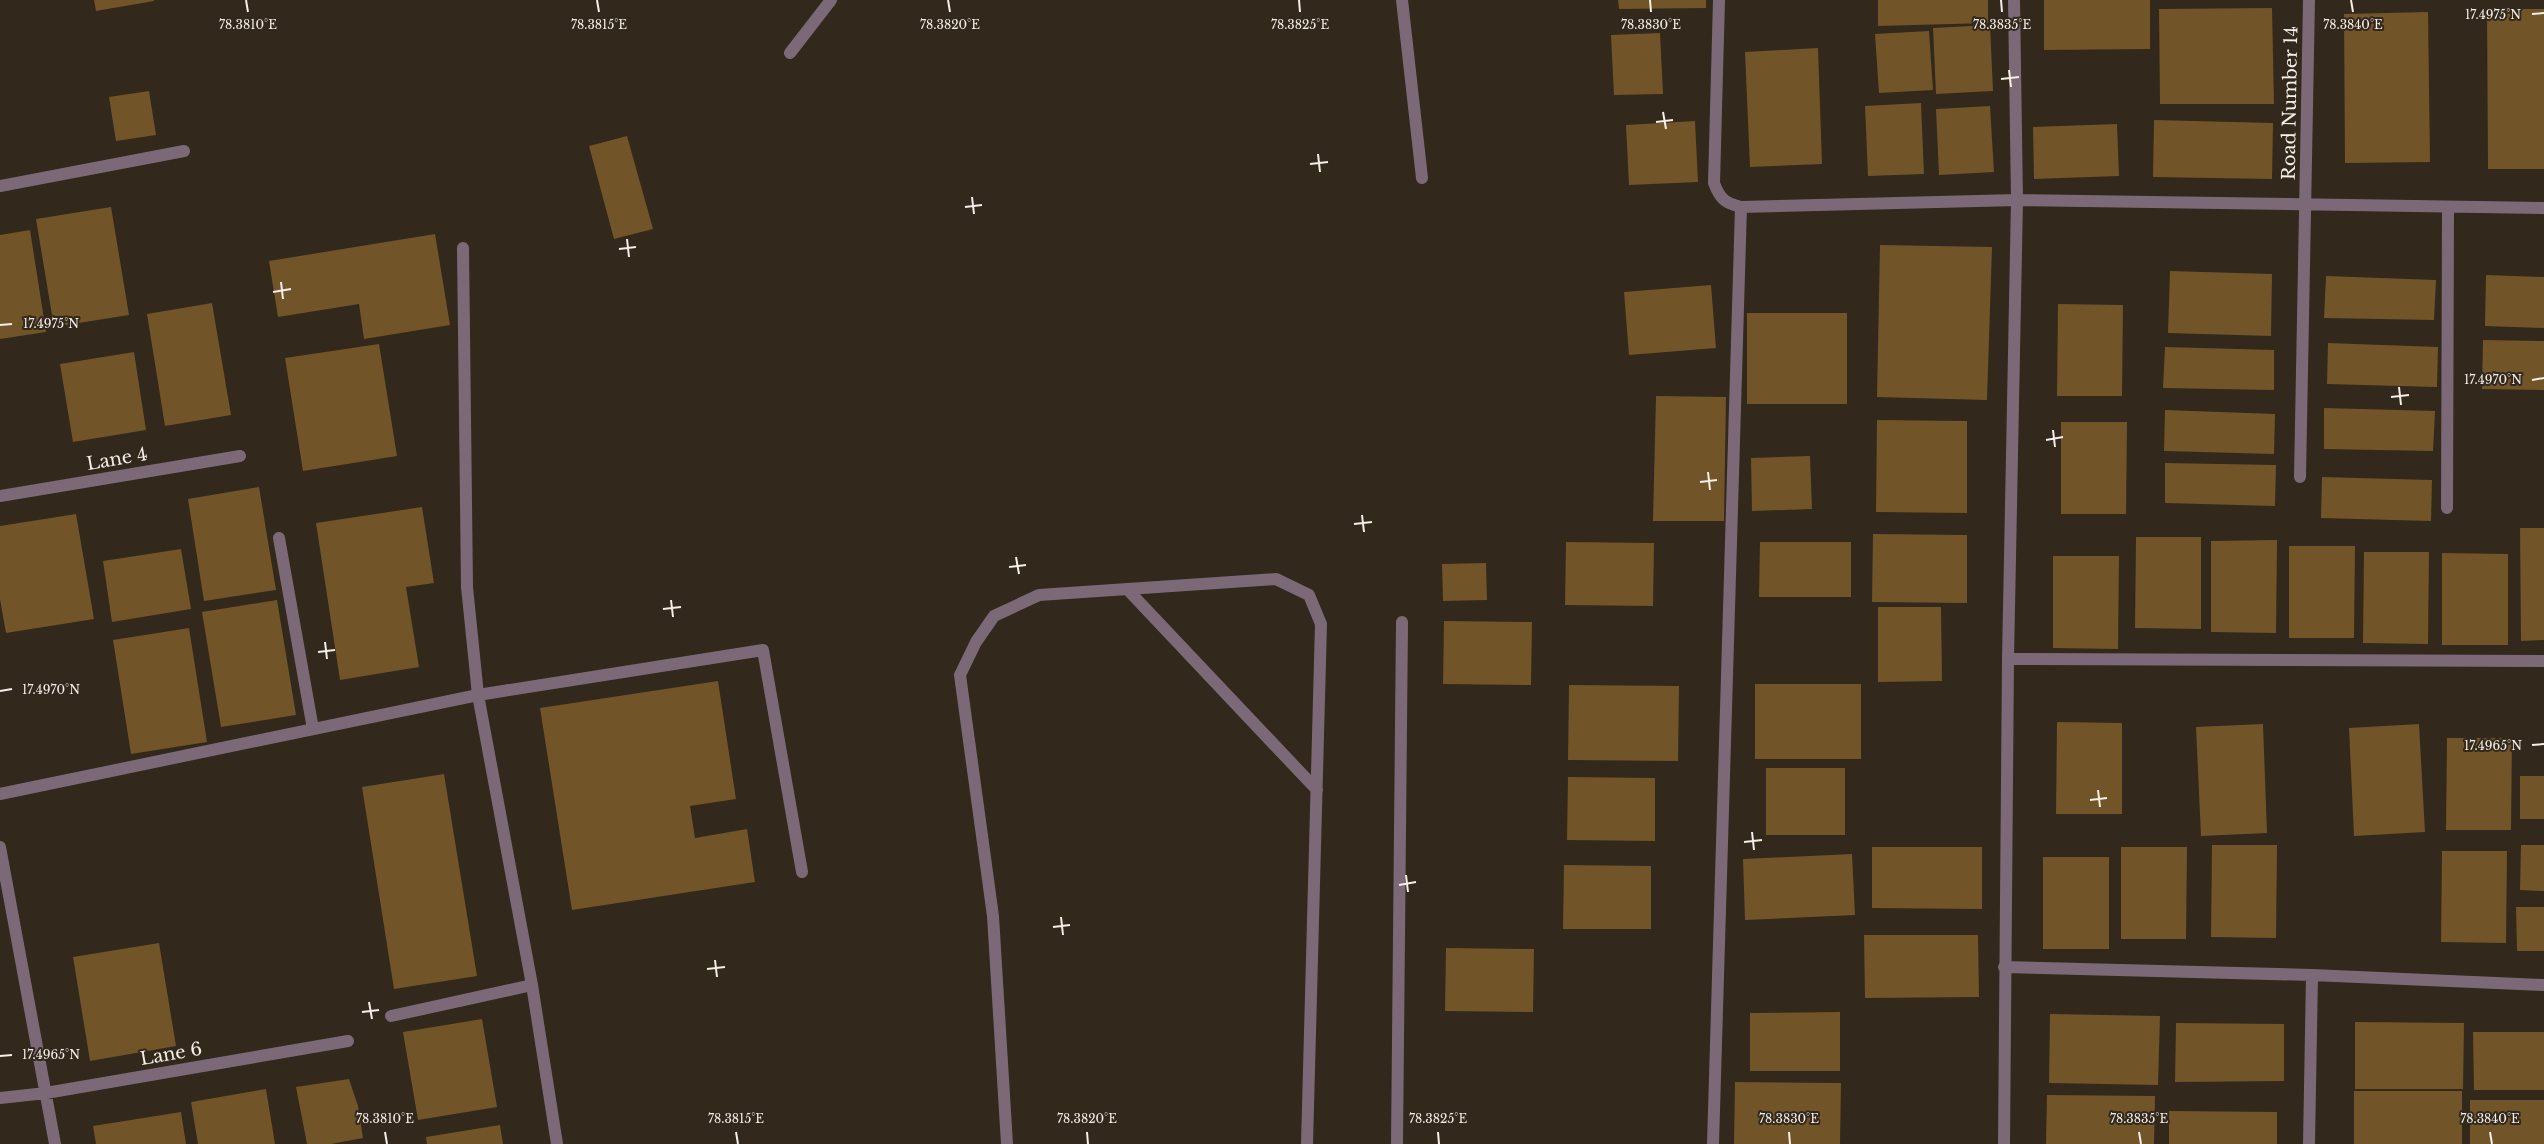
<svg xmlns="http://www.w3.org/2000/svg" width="2544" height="1144" font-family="'Libre Baskerville',serif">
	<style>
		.building { fill: #715428 }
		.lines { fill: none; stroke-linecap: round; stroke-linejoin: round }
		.minor { stroke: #7c6977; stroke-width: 12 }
		.ticks { fill: none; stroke: #f6efe8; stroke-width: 2 }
		.labels { text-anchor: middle; stroke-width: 4; stroke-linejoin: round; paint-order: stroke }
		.street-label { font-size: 18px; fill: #f6efe8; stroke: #32281c }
		.ticks-label { font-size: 12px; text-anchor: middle; fill: #f6efe8; stroke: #32281c; stroke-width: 4; stroke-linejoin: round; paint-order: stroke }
	</style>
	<rect width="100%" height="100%" fill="#32281c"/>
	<path class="building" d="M94,0H154V1L96,11Z
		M1618,0H1706V8L1619,9Z
		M1878,0H1988V23L1878,26Z
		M2044,0H2150V49L2044,50Z
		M2272,8L2274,104H2160L2159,9Z
		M2487,9H2544V169H2488Z
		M2428,12L2430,162L2345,163L2344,14Z
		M1990,25L1993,91L1936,94L1933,28Z
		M1929,31L1933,90L1879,93L1875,34Z
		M1660,33L1663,94L1614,95L1611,35Z
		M1818,48L1822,164L1750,167L1745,52Z
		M149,91L156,135L116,141L109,97Z
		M1921,103L1924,174L1868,176L1865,106Z
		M1990,106L1994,172L1939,175L1936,109Z
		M2154,120L2273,123L2272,179L2153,177Z
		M1695,121L1698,182L1629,185L1626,125Z
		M2117,124L2119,176L2034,179L2033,127Z
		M627,136L653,229L614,239L589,146Z
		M111,207L129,315L54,327L36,219Z
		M30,230L46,332L0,339V235Z
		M435,234L450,325L364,339L359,304L278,317L269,261Z
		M1880,245L1992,247L1987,400L1877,397Z
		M2170,271L2272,274L2271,336L2168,333Z
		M2486,275L2544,277V328L2485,326Z
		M2326,276L2436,280L2434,320L2324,318Z
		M1711,285L1716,348L1629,355L1624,292Z
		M212,303L231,415L165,426L147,314Z
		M2058,304L2123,305L2122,396H2057Z
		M1747,313H1847V404H1747Z
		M2483,340L2544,341V390L2482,389Z
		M2328,343L2438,347L2437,387L2327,384Z
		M379,344L397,456L303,471L285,358Z
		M2165,347L2274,350V390L2163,388Z
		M134,352L146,430L73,442L60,364Z
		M1656,396L1726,397L1724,521H1653Z
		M2324,408L2435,411L2433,451L2324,449Z
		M2165,410L2275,414L2274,454L2164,451Z
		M1877,420L1967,421V513L1876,512Z
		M2061,422H2127L2126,514H2061Z
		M1810,456L1812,509L1752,511L1751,458Z
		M2165,463L2276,465L2275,506L2165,503Z
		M2322,477L2432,480L2431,521L2321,518Z
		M259,487L276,590L204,601L188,499Z
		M422,507L434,583L406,587L419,667L340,680L316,523Z
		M76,514L94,619L6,633L0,599V526Z
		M2520,528H2544V640L2521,641Z
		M1873,534L1967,535V603L1872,602Z
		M2136,537H2201V629L2135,628Z
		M2277,540L2276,633L2211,632V541Z
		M1566,542L1654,543L1653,606L1565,605Z
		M1760,542H1851V597H1759Z
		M2289,546H2355L2354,638H2289Z
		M181,549L191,609L112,622L103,561Z
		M2364,552H2429L2428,644L2363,643Z
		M2442,553L2508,554V645H2442Z
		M2053,556H2119L2118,649L2053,648Z
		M1486,563L1487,600L1443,601L1442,564Z
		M277,600L296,715L221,727L202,612Z
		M1878,607H1941L1942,681L1878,682Z
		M1444,621L1532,622L1531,685L1443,684Z
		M189,628L207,742L131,754L113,640Z
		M718,681L736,799L690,806L695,838L747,829L755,882L572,910L540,708Z
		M1755,684H1861V759H1755Z
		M1569,685L1679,686L1678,761L1568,760Z
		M2057,722L2122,723V814H2056Z
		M2263,724L2267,833L2201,836L2196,727Z
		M2419,724L2425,832L2354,836L2349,728Z
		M2447,738H2512L2511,830H2446Z
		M1766,768H1845V835H1766Z
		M444,774L477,976L394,989L362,787Z
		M2520,776H2544V819H2520Z
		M1568,777L1655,778V841L1567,840Z
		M2212,845H2277L2276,938L2211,937Z
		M2521,845H2544V891L2520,890Z
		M1872,847H1982V909L1872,908Z
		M2121,847H2187L2186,939H2121Z
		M2442,851H2507L2506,943L2441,942Z
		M1852,854L1855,915L1745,920L1743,859Z
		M2043,857H2109V949H2043Z
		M1564,865L1651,866V929H1563Z
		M2516,907H2544V951H2517Z
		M1864,935H1978L1979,997L1865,998Z
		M159,943L176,1046L90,1061L73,957Z
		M1446,948L1534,949L1533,1012L1445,1011Z
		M1840,1012V1071H1750V1013Z
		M2050,1014L2160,1016L2158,1085L2049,1083Z
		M482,1019L497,1107L418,1120L403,1032Z
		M2355,1022L2464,1023L2463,1089H2355Z
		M2176,1023L2284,1024V1081L2175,1082Z
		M2473,1032H2544V1090H2474Z
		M349,1079L358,1106L363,1138L331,1144H307L296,1087Z
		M1735,1082L1841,1083L1840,1144H1734Z
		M266,1089L275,1144H198L191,1102Z
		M2354,1091H2462V1144H2354Z
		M2047,1095L2155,1096L2154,1144H2046Z
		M2470,1100H2544V1144H2470Z
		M2169,1111L2277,1112V1144H2169Z
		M181,1112L186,1144H96L93,1126Z
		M500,1125L503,1144H427L426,1137Z"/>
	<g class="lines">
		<path class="minor" d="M1402,0L1422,178
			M1719,0L1714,183C1720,199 1725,203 1741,207L2017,200L2544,208
			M790,53L831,0
			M0,186L184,151
			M463,248L467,587L478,695L532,985L557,1144
			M2300,477L2309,0
			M0,496L240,456
			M2447,508L2448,207
			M279,538L313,729
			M1127,589L1317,790
			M2008,659L2544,661
			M0,794L478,695L763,650L802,872
			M0,847L55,1144
			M2004,967L2312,975L2544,985
			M391,1016L532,985
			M0,1098L46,1093L348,1041
			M1007,1144L993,916L960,675L976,642L994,616L1039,595L1276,579L1309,595L1321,624L1307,1144
			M1397,1144L1402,622
			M1713,1144L1741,207
			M2004,1144L2008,659L2017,200L2014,0
			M2309,1144L2312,975"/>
	</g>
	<path class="ticks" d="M246,0L248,12M597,0L599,12M948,0L950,12M1299,0L1300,12M1650,0L1651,12M2001,0L2002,12M2351,0L2353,12M2532,14L2544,13M2009,70L2011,87M2001,79L2019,77M1663,112L1666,129M1656,122L1673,120M1318,154L1320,172M1310,164L1328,162M972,197L974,214M965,207L982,205M627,239L629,257M619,249L636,247M281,282L283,299M273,292L291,289M0,325L12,324M2532,380L2544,378M2399,387L2401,405M2391,397L2409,395M2053,430L2055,447M2046,440L2063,437M1708,472L1710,490M1700,482L1717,480M1362,515L1364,532M1354,524L1372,522M1016,557L1019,574M1009,567L1026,565M671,600L673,617M663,609L681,607M325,642L327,659M318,652L335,650M0,691L12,689M2532,745L2544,744M2098,790L2100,807M2090,800L2107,798M1752,832L1754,850M1744,842L1762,840M1406,875L1408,892M1399,885L1416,882M1061,917L1063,935M1053,927L1070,925M715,960L717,977M707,969L725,967M369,1002L372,1019M362,1012L379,1010M0,1056L12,1055M385,1132L387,1144M736,1132L738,1144M1087,1132L1088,1144M1438,1132L1439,1144M1789,1132L1790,1144M2139,1132L2141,1144M2490,1132L2492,1144"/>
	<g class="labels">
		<g class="street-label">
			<text transform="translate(2290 103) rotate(-89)" y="6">Road Number 14</text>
			<text transform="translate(117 459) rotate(-10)" y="6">Lane 4</text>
			<text transform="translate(171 1054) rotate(-10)" y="6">Lane 6</text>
		</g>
	</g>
	<g class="ticks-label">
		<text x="2493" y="19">17.4975°N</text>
		<text x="248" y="29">78.3810°E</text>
		<text x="599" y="29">78.3815°E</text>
		<text x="950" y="29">78.3820°E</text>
		<text x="1300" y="29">78.3825°E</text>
		<text x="1651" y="29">78.3830°E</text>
		<text x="2002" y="29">78.3835°E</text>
		<text x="2353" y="29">78.3840°E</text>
		<text x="51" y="328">17.4975°N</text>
		<text x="2493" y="384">17.4970°N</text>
		<text x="51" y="694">17.4970°N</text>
		<text x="2493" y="750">17.4965°N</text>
		<text x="51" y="1059">17.4965°N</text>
		<text x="385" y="1123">78.3810°E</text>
		<text x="736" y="1123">78.3815°E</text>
		<text x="1087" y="1123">78.3820°E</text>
		<text x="1438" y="1123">78.3825°E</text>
		<text x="1789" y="1123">78.3830°E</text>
		<text x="2139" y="1123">78.3835°E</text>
		<text x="2490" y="1123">78.3840°E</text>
	</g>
</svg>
